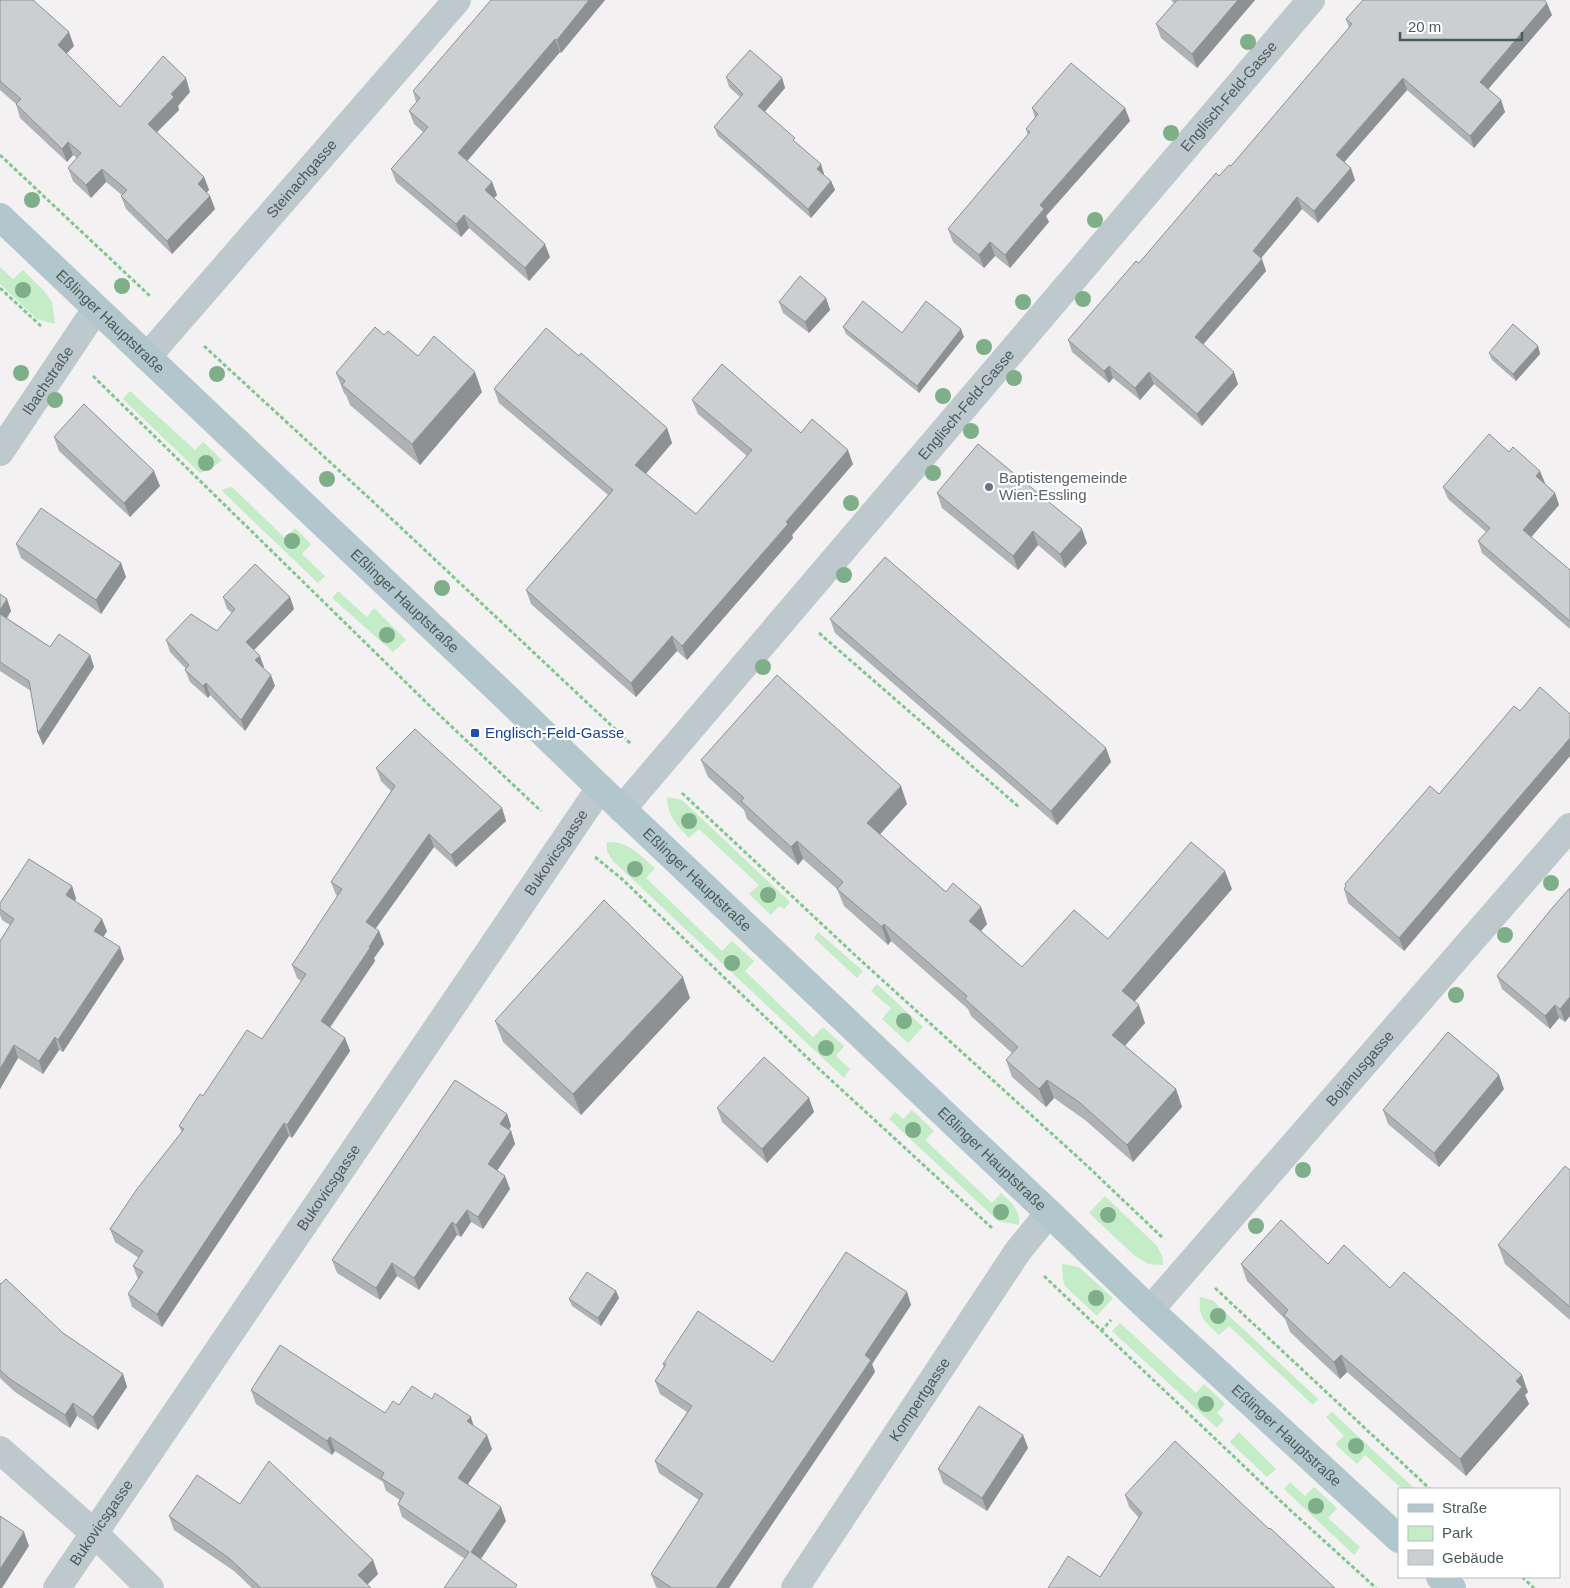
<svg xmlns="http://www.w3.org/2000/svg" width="1570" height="1588" font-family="Helvetica,sans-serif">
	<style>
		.green { fill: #c3ecc7 }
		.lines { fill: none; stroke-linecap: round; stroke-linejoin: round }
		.path { stroke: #7ec78e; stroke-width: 3; stroke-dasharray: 4 2.5; stroke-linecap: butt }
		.street { stroke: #bdc9cc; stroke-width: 28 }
		.primary { stroke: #b2c7cd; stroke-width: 28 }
		.tree { fill: #7eaf88 }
		.wall { fill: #afb2b5 }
		.shaded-wall { fill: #8e9193 }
		.building { fill: #cbcfd2; stroke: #8e9193 }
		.worship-dot { fill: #6b7280; stroke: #fff; stroke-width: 2 }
		.transit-dot { fill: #1a4fb4; stroke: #fff; stroke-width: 2 }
		.labels { text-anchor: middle; stroke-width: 4.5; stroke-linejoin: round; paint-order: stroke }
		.street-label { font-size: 15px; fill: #4a595c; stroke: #fff }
		.worship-label { font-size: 15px; fill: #5b616d; stroke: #fff; text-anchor: start }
		.transit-label { font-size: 15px; fill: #164399; stroke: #fff; text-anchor: start }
	</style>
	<rect width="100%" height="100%" fill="#f3f1f1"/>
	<path class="green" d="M0,267L13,279L23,270L44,291L52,302L55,324L37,319L0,284Z
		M130,391L195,450L203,442L222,460L212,468L200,473L123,399Z
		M232,487L285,538L295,528L311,544L302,554L325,576L318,583L221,490Z
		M338,591L367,617L374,608L406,640L393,652L332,598Z
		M667,797L682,800L790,902L784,909L779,906L771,915L749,894L759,885L699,829L689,838C676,824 668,817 667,797Z
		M607,842C628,841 640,855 655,868L646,878L722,951L732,941L754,961L745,971L813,1037L823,1027L844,1046L836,1056L850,1069L844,1078L613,861L607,851Z
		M818,932L863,971L857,978L814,938Z
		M877,984L923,1027L908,1043L882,1019L891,1008L871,991Z
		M912,1110L934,1131L925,1140L992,1203L1001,1193C1011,1202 1021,1211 1019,1225L998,1221L889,1119L895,1112L903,1119Z
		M1105,1196L1157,1246L1162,1256L1163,1265L1149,1264L1135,1256L1089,1213Z
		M1062,1264L1079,1267L1113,1298L1097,1316L1065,1286L1063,1280Z
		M1200,1297L1212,1300L1318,1399L1313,1405L1229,1326L1219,1335C1205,1321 1198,1319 1200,1297Z
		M1120,1323L1196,1393L1204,1384L1225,1404L1217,1413L1224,1420L1217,1428L1112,1331Z
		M1332,1412L1415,1489H1402L1365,1455L1357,1464L1335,1444L1344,1436L1326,1417Z
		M1239,1432L1276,1469L1267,1477L1230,1442Z
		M1290,1482L1305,1496L1314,1487L1337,1508L1328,1518L1360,1547L1354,1555L1284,1489Z"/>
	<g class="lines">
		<path class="path" d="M0,155L151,297
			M0,288L42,327
			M204,346L395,522L631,744
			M93,376L434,710L541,811
			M819,633L1019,807
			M682,793L857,957L1083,1162L1164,1239
			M595,857L622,879L818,1068L992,1228
			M1044,1276L1289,1509L1376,1588
			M1215,1288L1430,1489
			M1101,1331L1111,1320
			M1522,1577L1534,1588"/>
		<g class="street">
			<path id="s1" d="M147,357L457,0"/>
			<path id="s2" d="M0,452L96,309"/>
			<path id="s3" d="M622,809L1311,0"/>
			<path id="s4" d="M1150,1310L1570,827"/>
			<path d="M0,1450L94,1533L150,1588"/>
			<path id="s5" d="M57,1588L600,788"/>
			<path id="s6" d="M795,1588L1018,1251L1049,1213"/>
		</g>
		<g class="primary">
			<path id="s7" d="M0,217L507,698L600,788L1049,1213L1150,1310L1399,1539"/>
			<path d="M1440,1577L1452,1588"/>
		</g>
	</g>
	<g class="tree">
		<circle cx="1248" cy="42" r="8"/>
		<circle cx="1171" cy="133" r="8"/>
		<circle cx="32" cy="200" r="8"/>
		<circle cx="1095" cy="220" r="8"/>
		<circle cx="122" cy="286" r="8"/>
		<circle cx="23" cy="290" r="8"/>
		<circle cx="1083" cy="299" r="8"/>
		<circle cx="1023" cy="302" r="8"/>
		<circle cx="984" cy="347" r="8"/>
		<circle cx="21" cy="373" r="8"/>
		<circle cx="217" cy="374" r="8"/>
		<circle cx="1014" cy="378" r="8"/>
		<circle cx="943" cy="396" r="8"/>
		<circle cx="55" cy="400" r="8"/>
		<circle cx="971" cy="431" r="8"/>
		<circle cx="206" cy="463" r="8"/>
		<circle cx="933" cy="473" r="8"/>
		<circle cx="327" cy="479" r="8"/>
		<circle cx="851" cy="503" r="8"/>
		<circle cx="292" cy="541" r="8"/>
		<circle cx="844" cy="575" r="8"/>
		<circle cx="442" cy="588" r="8"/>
		<circle cx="387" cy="635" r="8"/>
		<circle cx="763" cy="667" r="8"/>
		<circle cx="689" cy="821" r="8"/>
		<circle cx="635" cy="869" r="8"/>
		<circle cx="1551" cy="883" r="8"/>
		<circle cx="768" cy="895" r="8"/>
		<circle cx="1505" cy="935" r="8"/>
		<circle cx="732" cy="963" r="8"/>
		<circle cx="1456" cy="995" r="8"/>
		<circle cx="904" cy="1021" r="8"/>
		<circle cx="826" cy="1048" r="8"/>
		<circle cx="913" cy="1130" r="8"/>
		<circle cx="1303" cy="1170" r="8"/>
		<circle cx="1001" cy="1212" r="8"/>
		<circle cx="1108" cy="1215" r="8"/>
		<circle cx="1256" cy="1226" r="8"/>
		<circle cx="1096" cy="1298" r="8"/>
		<circle cx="1218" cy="1316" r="8"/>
		<circle cx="1206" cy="1404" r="8"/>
		<circle cx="1356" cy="1446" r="8"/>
		<circle cx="1316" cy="1506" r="8"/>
	</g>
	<path class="wall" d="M0,0L38,5L74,46L66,54L120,107L190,92L178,106L179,110L157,132L204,177L209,190L207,192L210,196L215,209L172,254L126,209L121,196L122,195L106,182L91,198L73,181L68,168L77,158L73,155L67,162L20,118L16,104L0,90Z
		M605,0L561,53L560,52L467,161L492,182L497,195L494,198L550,257L529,281L469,228L461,237L396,182L391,169L423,132L414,124L409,111L416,102L413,91Z
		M1171,0H1255L1197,68L1161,38L1156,24L1174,3Z
		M1552,15L1488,89L1501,100L1505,112L1474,148L1407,90L1344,162L1355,180L1318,223L1302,209L1261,258L1266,271L1203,345L1238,384L1202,426L1154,384L1140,400L1113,378L1109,383L1072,352L1068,340L1219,176L1231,166L1349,28L1346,19Z
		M726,77L782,78L785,88L765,111L797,144L824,174H823L831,181L835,190L811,218L718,136L714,127L740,97L729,87Z
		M1032,108H1125L1130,121L1046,216L1049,222L1010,268L995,256L984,268L953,242L948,229L1028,135L1026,129L1035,118Z
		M826,298L830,310L809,333L783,313L779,302Z
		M843,327L902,333L964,337L919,393L846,334Z
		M384,335L418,356L482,392L420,465L350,405L346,395L344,393L336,373Z
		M1538,346L1540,354L1516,381L1492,360L1489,353Z
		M579,356L667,428L672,443L646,474L696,514L747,456L698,414L692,400L801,433L853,464L792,535L793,538L687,660L677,651L636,697L531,604L526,590L608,495L499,403L494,389Z
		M54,437L160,486L130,517L59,451Z
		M1544,483L1555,493L1559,505L1531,537L1570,570V629L1482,553L1478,541L1486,532L1448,499L1443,487L1545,483Z
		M937,493L1087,543L1065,568L1038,545L1018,570L942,508Z
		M16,544L121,563L126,577L101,614L21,558Z
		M0,594L7,599L11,611L7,618L50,647L90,655L94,667L43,745L38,733L31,691L0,671Z
		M223,597H290L294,609L254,650L264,667L263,668L275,686L245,731L210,695L208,698L190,682L185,670L186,669L170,652L166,640L217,631L232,613L227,609Z
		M830,619L1106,748L1111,762L1057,825L835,633Z
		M1520,711L1570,714V756L1404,951L1348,903L1344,889L1346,887L1345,884L1439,794Z
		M701,760L907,804L880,834L946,892L981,907L987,924L981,931L1022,967L1108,939L1232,889L1134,1002L1145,1023L1125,1046L1176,1089L1182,1107L1133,1162L1085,1120L1054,1098L1046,1107L1012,1077L1006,1060L1012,1053L971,1016L968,1009L891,941L888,945L844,906L837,889L803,859L798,865L747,819L744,810L708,777Z
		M376,768L502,808L506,821L456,867L434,847L375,929L379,931L384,944L374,958L375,961L330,1028L345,1038L350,1051L292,1138L289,1136L162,1327L132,1307L128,1294L138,1279L133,1266L139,1258L115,1242L110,1229L182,1133L179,1126L203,1096L262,1039L301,981L297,978L292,965L338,896L336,895L331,882L391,791L381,781Z
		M72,886L76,899L75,901L107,931L103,937L124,959L63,1052L59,1050L43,1074L18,1058L0,1089V941L10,925L2,920L0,915V903Z
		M1570,888V1016L1565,1022L1559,1018L1550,1029L1502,989L1497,976Z
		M690,998L581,1115L503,1042L495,1021Z
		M1504,1089L1439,1167L1388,1124L1383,1110Z
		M809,1098L814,1112L767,1163L722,1122L717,1108Z
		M507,1114L511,1126L509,1130L511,1131L515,1144L497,1170L510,1189L483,1229L471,1222L461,1237L457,1235L419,1290L397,1276L380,1300L337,1273L332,1260Z
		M1570,1170V1320L1505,1264L1498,1245Z
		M1241,1264H1328L1390,1288L1528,1392L1525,1395L1529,1404L1466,1476L1347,1372L1340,1379L1290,1332L1285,1319L1247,1281Z
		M0,1283L63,1333L123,1374L127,1387L98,1430L77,1416L70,1428L15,1392L0,1378Z
		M616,1291L619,1298L601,1326L572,1306L569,1299Z
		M907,1292L911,1305L872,1364L875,1372L729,1588H658L656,1587L651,1574L699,1500L659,1473L655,1461L687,1412L660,1394L655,1381L664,1368L663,1364L773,1362Z
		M251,1390L385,1413L399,1405L474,1426L492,1449L468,1484L506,1521L481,1559H465L402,1517L398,1504L400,1500L386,1491L383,1482L335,1451L332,1455L256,1404Z
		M1023,1435L1028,1448L987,1511L943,1483L938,1469Z
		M1125,1495L1269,1529L1100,1577L1139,1518L1129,1507Z
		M240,1504L373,1560L378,1574L367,1584L371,1588H252L234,1571L174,1530L169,1516Z"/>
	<path class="shaded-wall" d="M589,0H605L561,53L557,40Z
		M1238,0H1255L1197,68L1192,54Z
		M1547,3L1552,15L1484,94L1480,82Z
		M69,32L74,46L62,58L58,45Z
		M555,39L560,52L463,166L458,153Z
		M186,78L190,92L178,106L179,110L152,137L148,124L171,94Z
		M782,78L785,88L762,115L758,106Z
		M1403,78L1407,90L1340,167L1336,155Z
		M1501,100L1505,112L1474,148L1470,136Z
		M1125,108L1130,121L1046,216L1049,222L1010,268L1005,255L1040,205Z
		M68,142L73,155L67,162L62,149Z
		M821,164L824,174L820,178L817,169Z
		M1351,168L1355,180L1318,223L1314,211Z
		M102,169L106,182L91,198L86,185Z
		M204,177L209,190L202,197L198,184Z
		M831,181L835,190L811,218L808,209Z
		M492,182L497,195L489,203L485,190Z
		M210,196L215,209L172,254L167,241Z
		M1297,197L1302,209L1257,263L1253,251Z
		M464,215L469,228L461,237L456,224Z
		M990,242L995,256L984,268L979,255Z
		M545,244L550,257L529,281L525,268Z
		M1262,259L1266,271L1199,349L1195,337Z
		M826,298L830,310L809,333L805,322Z
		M961,329L964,337L919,393L917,386Z
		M1538,346L1540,354L1516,381L1513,374Z
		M1109,366L1113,378L1109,383L1104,371Z
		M475,372L482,392L420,465L412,444Z
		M1149,372L1154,384L1140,400L1135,388Z
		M1234,372L1238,384L1202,426L1197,414Z
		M667,428L672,443L640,480L635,465Z
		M848,450L853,464L792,535L793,538L687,660L682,646L786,522Z
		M154,471L160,486L130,517L124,503Z
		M1540,471L1545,483L1540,488L1536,476Z
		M1555,493L1559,505L1527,542L1523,530Z
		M1082,529L1087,543L1065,568L1060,554Z
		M1033,531L1038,545L1018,570L1013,556Z
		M121,563L126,577L101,614L96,600Z
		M290,597L294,609L250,654L246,642Z
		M7,599L11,611L3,624L0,617V610Z
		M672,636L677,651L636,697L631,683Z
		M90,655L94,667L43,745L38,733Z
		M260,656L264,667L260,672L255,660Z
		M271,675L275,686L245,731L241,720Z
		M206,683L210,695L208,698L203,686Z
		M1570,738V756L1404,951L1399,938Z
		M1106,748L1111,762L1057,825L1051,811Z
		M901,786L907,804L874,841L867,823Z
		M502,808L506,821L456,867L451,855Z
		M429,834L434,847L371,935L366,922Z
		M797,841L803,859L798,865L791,847Z
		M1225,871L1232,889L1129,1008L1122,991Z
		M72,886L76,899L71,907L66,895Z
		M981,907L987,924L975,938L969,921Z
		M102,919L107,931L99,944L94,931Z
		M884,924L891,941L888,945L882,927Z
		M379,931L384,944L374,958L375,961L325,1034L321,1021Z
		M120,947L124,959L63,1052L58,1040Z
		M683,977L690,998L581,1115L573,1094Z
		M1570,997V1016L1565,1022L1560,1009Z
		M1139,1005L1145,1023L1119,1052L1112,1035Z
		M1555,1005L1559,1018L1550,1029L1545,1016Z
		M55,1037L59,1050L43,1074L39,1061Z
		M345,1038L350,1051L292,1138L287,1125Z
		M14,1045L18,1058L0,1089V1069Z
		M1499,1075L1504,1089L1439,1167L1434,1153Z
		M1047,1080L1054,1098L1046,1107L1039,1089Z
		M1176,1089L1182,1107L1133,1162L1127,1145Z
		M809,1098L814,1112L767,1163L762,1149Z
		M507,1114L511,1126L505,1137L500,1124Z
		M284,1123L289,1136L162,1327L157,1314Z
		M511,1131L515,1144L493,1177L488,1164Z
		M505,1176L510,1189L483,1229L478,1217Z
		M467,1210L471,1222L461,1237L456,1225Z
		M452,1222L457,1235L419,1290L414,1278Z
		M392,1263L397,1276L380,1300L376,1288Z
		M616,1291L619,1298L601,1326L598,1318Z
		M907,1292L911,1305L872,1364L875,1372L729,1588H716L865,1355Z
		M1341,1355L1347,1372L1340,1379L1334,1362Z
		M123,1374L127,1387L98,1430L93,1417Z
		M1522,1375L1528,1392L1525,1395L1529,1404L1466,1476L1460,1459L1516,1381Z
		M73,1403L77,1416L70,1428L65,1415Z
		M471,1417L475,1430L467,1421Z
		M487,1435L492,1449L463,1491L458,1478Z
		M1023,1435L1028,1448L987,1511L982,1498Z
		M330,1437L335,1451L332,1455L327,1441Z
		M501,1507L506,1521L476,1566L471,1552Z
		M24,1532L29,1546L2,1588H0V1569Z
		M373,1560L378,1574L364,1588L358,1575Z"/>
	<path class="building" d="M0,0H33L69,32L58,45L120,107L163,56L186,78L171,94L174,97L148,124L204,177L198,184L210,196L167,241L121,196L127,190L102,169L86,185L68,168L81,153L68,142L62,149L16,104L21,99L0,81Z
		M491,0H589L557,40L555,39L458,153L492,182L485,190L545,244L525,268L464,215L456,224L391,169L428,127L409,111L420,98L413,91Z
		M1177,0H1238L1192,54L1156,24Z
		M1363,0H1544L1547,3L1480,82L1501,100L1470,136L1403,78L1336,155L1351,168L1314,211L1297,197L1253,251L1262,259L1195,337L1234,372L1197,414L1149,372L1135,388L1109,366L1104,371L1068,340L1136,261L1139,263L1216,173L1219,176L1229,165L1231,166L1352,24L1346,19Z
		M750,50L782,78L758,106L795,138L793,140L821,164L817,169L831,181L808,209L714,127L743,94L726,77Z
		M1071,63L1125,108L1040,205L1044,209L1005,255L990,242L979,255L948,229L1030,132L1026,129L1038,114L1032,108Z
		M800,276L826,298L805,322L779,302Z
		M863,301L902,333L926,301L961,329L917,386L843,327Z
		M1513,324L1538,346L1513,374L1489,353Z
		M375,327L384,335L388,331L418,356L434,336L475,372L412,444L342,385L345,381L336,373Z
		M546,328L579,356L581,353L667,428L635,465L696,514L752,450L692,400L722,364L801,433L812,419L848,450L786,522L788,524L682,646L672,636L631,683L526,590L613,490L494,389Z
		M84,404L154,471L124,503L54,437Z
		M1489,434L1509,452L1513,447L1540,471L1536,476L1555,493L1523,530L1570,570V621L1478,541L1490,528L1443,487Z
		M978,444L1082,529L1060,554L1033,531L1013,556L937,493Z
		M41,508L121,563L96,600L16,544Z
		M885,557L1106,748L1051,811L830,619Z
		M255,564L290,597L246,642L260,656L255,660L271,675L241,720L206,683L203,686L185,670L189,665L166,640L191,614L217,631L235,609L223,597Z
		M0,594L7,599L0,610Z
		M0,614L50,647L59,634L90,655L38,733L29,681L0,662Z
		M777,675L901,786L867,823L946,892L953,883L981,907L969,921L1022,967L1074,910L1108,939L1191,842L1225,871L1122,991L1139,1005L1112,1035L1176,1089L1127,1145L1079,1102L1047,1080L1039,1089L1006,1060L1018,1047L965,999L967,996L884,924L882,927L837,889L843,882L797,841L791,847L741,801L744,798L701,760Z
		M1540,687L1570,714V738L1399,938L1344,889L1346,886L1345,884L1430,786L1439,794L1514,706L1520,711Z
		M415,729L502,808L451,855L429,834L366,922L379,931L369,947L370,948L321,1021L345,1038L287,1125L284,1123L157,1314L128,1294L143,1272L133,1266L143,1251L110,1229L137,1189L184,1129L179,1126L200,1094L203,1096L247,1030L262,1039L306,974L292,965L342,889L331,882L395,786L376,768Z
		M29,859L72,886L66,895L102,919L94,931L120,947L58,1040L55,1037L39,1061L14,1045L0,1069V941L14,919L0,909V903Z
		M1570,888V997L1560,1009L1555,1005L1545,1016L1497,976L1553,907Z
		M604,900L683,977L573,1094L495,1021Z
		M1448,1032L1499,1075L1434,1153L1383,1110Z
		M764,1057L809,1098L762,1149L717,1108Z
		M455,1080L507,1114L500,1124L511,1131L488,1164L505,1176L478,1217L467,1210L456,1225L452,1222L414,1278L392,1263L376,1288L332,1260Z
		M1565,1166L1570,1170V1307L1498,1245Z
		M1281,1220L1328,1264L1344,1245L1390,1288L1404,1272L1522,1375L1516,1381L1522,1387L1460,1459L1341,1355L1334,1362L1284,1315L1288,1310L1241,1264Z
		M846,1252L907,1292L865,1355L871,1360L716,1588H672L651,1574L703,1494L655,1461L692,1406L655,1381L666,1364H663L698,1311L773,1362Z
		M587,1272L616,1291L598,1318L569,1299Z
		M6,1279L63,1333L123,1374L93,1417L73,1403L65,1415L10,1379L0,1370V1283L1,1284Z
		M280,1345L385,1413L393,1401L399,1405L412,1386L432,1399L435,1393L471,1417L467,1421L487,1435L458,1478L501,1507L471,1552L517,1585L515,1588H444L469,1552L398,1504L404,1493L381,1478L384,1473L330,1437L327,1441L251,1390Z
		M979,1406L1023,1435L982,1498L938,1469Z
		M1175,1441L1269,1529L1270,1528L1335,1588H1048L1068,1556L1100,1577L1142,1513L1125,1495Z
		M269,1461L373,1560L358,1575L371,1588H261L229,1558L169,1516L197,1475L240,1504Z
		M0,1516L24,1532L0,1569Z"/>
	<circle class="worship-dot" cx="989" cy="487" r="5"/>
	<rect class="transit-dot" x="470" y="728" width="10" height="10" rx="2.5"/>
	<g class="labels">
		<g class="street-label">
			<text dy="5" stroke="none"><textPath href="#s3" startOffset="936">Englisch-Feld-Gasse</textPath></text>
			<text dy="5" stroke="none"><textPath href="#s1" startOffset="236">Steinachgasse</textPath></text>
			<text dy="5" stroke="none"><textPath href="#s7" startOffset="152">Eßlinger Hauptstraße</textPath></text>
			<text dy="5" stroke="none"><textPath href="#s2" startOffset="86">Ibachstraße</textPath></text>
			<text dy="5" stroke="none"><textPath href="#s3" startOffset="531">Englisch-Feld-Gasse</textPath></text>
			<text dy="5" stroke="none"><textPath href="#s7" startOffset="558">Eßlinger Hauptstraße</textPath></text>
			<text dy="5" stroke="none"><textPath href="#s5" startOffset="889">Bukovicsgasse</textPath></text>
			<text dy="5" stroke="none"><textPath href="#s7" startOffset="962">Eßlinger Hauptstraße</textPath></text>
			<text dy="5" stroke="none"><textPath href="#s4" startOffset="320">Bojanusgasse</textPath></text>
			<text dy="5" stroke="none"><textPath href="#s7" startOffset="1368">Eßlinger Hauptstraße</textPath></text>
			<text dy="5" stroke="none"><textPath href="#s5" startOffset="484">Bukovicsgasse</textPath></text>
			<text dy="5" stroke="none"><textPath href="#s6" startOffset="226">Kompertgasse</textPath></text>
			<text dy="5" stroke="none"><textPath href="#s7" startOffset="1772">Eßlinger Hauptstraße</textPath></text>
			<text dy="5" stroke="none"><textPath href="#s5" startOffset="79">Bukovicsgasse</textPath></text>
		</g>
		<g class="worship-label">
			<text x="999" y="483">Baptistengemeinde<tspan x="999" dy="17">Wien-Essling</tspan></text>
		</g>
		<g class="transit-label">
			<text x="485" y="738">Englisch-Feld-Gasse</text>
		</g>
	</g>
	<rect x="1398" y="1488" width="162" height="90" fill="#ffffff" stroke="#b7bdbe"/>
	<rect x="1408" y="1504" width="25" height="8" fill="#b2c7cd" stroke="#b7bdbe"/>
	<text x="1442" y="1513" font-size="15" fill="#4a595c">Straße</text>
	<rect x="1408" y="1526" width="25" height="15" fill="#c3ecc7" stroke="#b7bdbe"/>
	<text x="1442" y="1538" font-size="15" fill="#4a595c">Park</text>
	<rect x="1408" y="1550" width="25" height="15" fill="#cbcfd2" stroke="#b7bdbe"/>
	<text x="1442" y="1563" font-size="15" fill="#4a595c">Gebäude</text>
	<path d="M1400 32v8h122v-8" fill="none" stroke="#4a595c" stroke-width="2.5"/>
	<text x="1408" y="32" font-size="15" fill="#4a595c" stroke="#ffffff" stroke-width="4" paint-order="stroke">20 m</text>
</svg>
